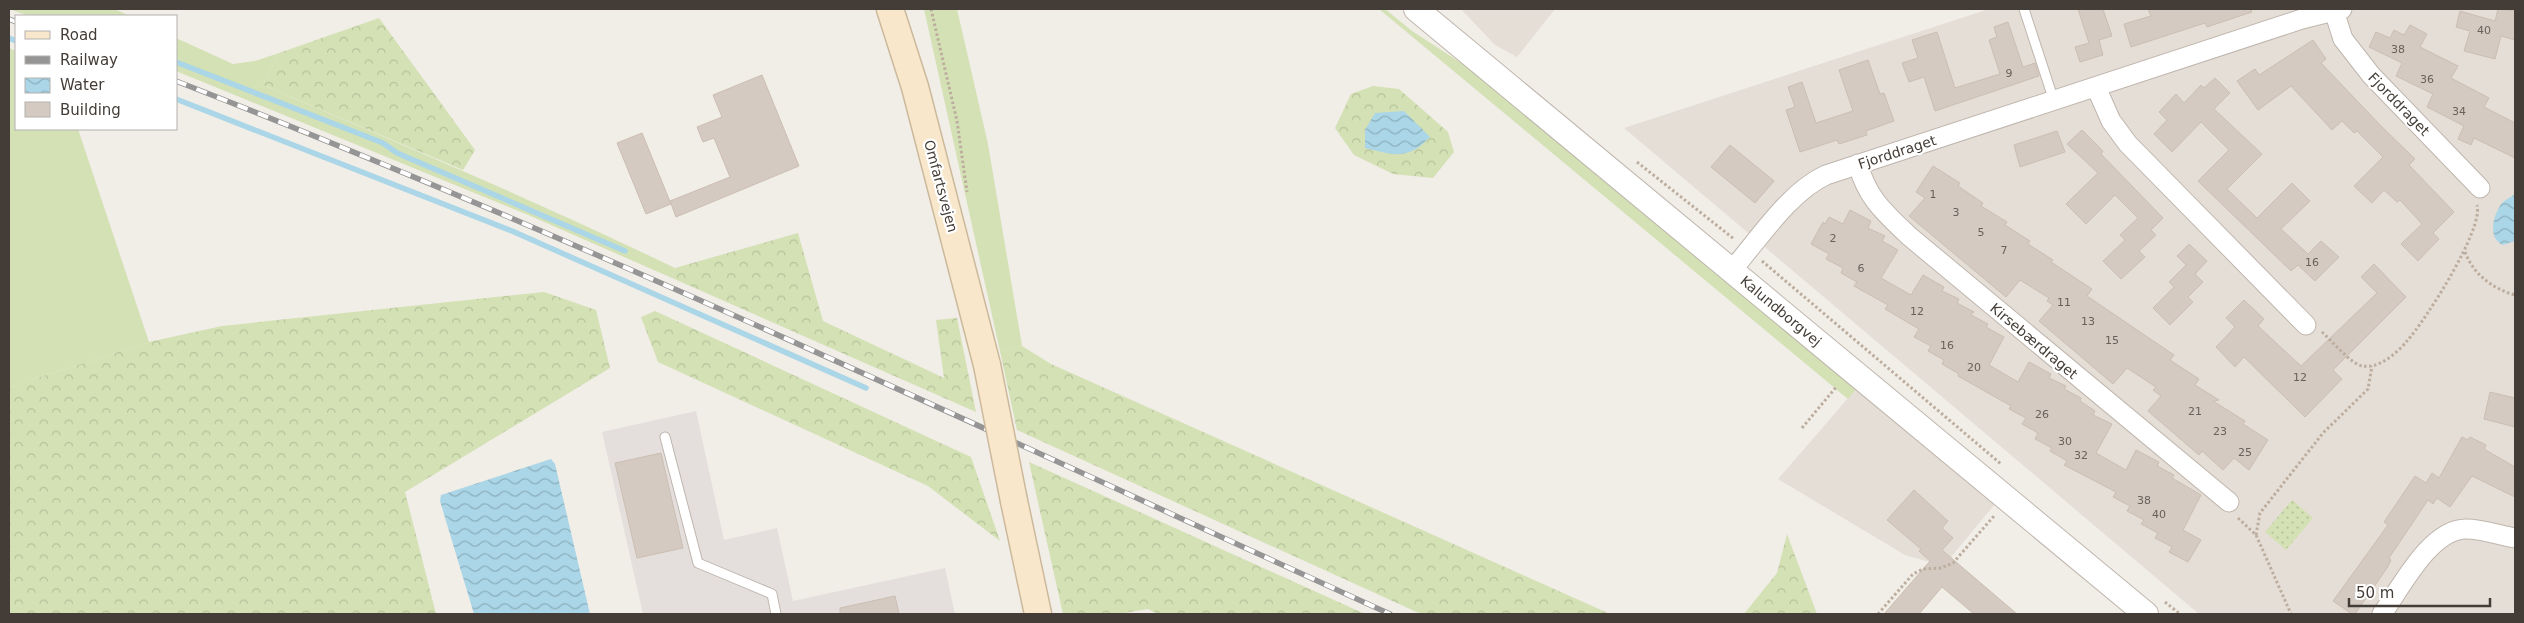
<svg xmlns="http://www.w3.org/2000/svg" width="2524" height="623" font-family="'DejaVu Sans',sans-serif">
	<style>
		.residential { fill: #e5ded6 }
		.industrial { fill: #e4dfdc }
		.grass { fill: #d3e1b4 }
		.forest { fill: url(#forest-crowns) }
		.park { fill: url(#park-dots) }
		.water { fill: url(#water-waves) }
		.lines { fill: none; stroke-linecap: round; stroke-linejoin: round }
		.stream { stroke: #aad6e7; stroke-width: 5.5 }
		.building { fill: #d5cac1; stroke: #cbbeb2 }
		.service-casing { stroke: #bfb6ae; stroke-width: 11 }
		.minor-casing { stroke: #bfb6ae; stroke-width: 21 }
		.tertiary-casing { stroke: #bfb6ae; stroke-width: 26 }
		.secondary-casing { stroke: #ccb99c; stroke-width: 29 }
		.path { stroke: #bcad9e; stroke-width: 3; stroke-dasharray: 2.5 2.5; stroke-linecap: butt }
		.service { stroke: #fff; stroke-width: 9 }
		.minor { stroke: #fff; stroke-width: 19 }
		.tertiary { stroke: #fff; stroke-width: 24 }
		.secondary { stroke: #f8e7ca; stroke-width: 26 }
		.rail-casing { stroke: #959595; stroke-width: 5.5 }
		.rail { stroke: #fff; stroke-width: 4; stroke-dasharray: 11; stroke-linecap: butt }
		.secondary-bridge-casing { stroke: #ccb99c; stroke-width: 29; stroke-linecap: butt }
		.secondary-bridge { stroke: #f8e7ca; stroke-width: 26 }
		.labels { text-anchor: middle; stroke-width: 4.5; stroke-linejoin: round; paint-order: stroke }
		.number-label { font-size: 11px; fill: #68605a }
		.street-label { font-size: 14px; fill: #443d37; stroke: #fff }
	</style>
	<defs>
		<pattern id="forest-crowns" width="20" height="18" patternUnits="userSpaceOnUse" patternTransform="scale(1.25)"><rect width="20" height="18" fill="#d3e1b4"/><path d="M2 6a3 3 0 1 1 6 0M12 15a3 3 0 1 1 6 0" fill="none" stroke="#b6c29b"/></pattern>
		<pattern id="park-dots" width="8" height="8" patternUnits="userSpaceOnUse" patternTransform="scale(1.25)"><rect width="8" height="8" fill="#d3e1b4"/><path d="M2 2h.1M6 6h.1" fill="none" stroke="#b6c29b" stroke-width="1.8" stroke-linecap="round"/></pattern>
		<pattern id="water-waves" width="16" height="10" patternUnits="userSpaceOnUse" patternTransform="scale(1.25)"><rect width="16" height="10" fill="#aad6e7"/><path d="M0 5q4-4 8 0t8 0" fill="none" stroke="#8cafbc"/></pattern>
	</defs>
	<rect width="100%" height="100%" fill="#f1ede7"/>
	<path class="residential" d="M1461,9H1555L1517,57L1495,45Z
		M1989,9H2515V614H2199L1624,128Z
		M1856,389L1995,504L1947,562L1926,561L1905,555L1778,479Z"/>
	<path class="industrial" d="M696,411L724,540L777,528L793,601L945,568L955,614H643L602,432Z"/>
	<path class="grass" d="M9,9H114L130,16H29Z
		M924,9H957L988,144L1022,346L1000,351Z
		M1379,9H1385L1412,31L1469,68L1856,389L1848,399Z
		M176,38L233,64L255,61L279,53L263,85C401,144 540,203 675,268L672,278L526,214L176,71Z
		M9,48L16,51V129H78L149,342L9,387Z"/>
	<path class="forest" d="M379,18L475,150L463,170L263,85L279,53Z
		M1373,86L1399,89L1448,132L1454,152L1433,178L1393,174L1354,155L1335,128L1351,94Z
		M798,233L823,321L944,378L936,320L957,318L976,412L672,278L675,268Z
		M544,292L596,310L610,368L405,492L436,614H9V387L149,342L222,326Z
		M655,311L971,457L1000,541L928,486L658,362L641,317Z
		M1022,346L1051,364L1610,614H1421L1017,430L1000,351Z
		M1029,462L1365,614H1158L1148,609L1118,614H1063Z
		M1787,534L1817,614H1744L1777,573Z"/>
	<path class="park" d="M2292,500L2313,518L2286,550L2265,532Z"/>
	<path class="water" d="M1404,111L1430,137C1407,161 1394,155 1365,148V130L1375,113Z
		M2515,194V241L2503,245C2487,238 2493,215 2502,203C2505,200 2511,197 2515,194Z
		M551,459L555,464L590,614H474L440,501L441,495Z"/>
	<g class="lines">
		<path class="stream" d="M9,38L16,41
			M176,62L383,143L397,153L625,251
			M176,99L512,231L866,388"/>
	</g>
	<path class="building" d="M2078,9H2103L2112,36L2099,40L2103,55L2080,62L2075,47L2089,43Z
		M2148,9H2251L2252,12L2207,27L2205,23L2131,47L2124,24L2151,16Z
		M2498,9L2515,11V40L2501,36L2495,59L2464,51L2470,31L2456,27L2460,11L2495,21Z
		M2008,22L2023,67L2035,63L2039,76L1935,111L1924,77L1909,82L1902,63L1918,58L1912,40L1937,32L1955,88L2000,74L1989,40L1997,37L1994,27Z
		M2410,25L2427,34L2420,47L2458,66L2451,78L2489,98L2484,107L2515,123V158L2474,138L2471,145L2458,139L2464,126L2427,107L2433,94L2396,76L2402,63L2369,47L2376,32L2390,38L2394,30L2404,35Z
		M2313,40L2326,59L2321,63L2382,127L2415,159L2409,165L2454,212L2433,233L2439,239L2418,261L2401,244L2422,224L2400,200L2397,202L2384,190L2372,203L2354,186L2383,157L2357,131L2354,133L2342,121L2332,130L2291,86L2258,110L2237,81L2255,69L2259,75Z
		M1868,60L1880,94L1884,93L1894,121L1866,131L1867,135L1839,144L1837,140L1800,152L1786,110L1795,107L1788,87L1802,82L1816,123L1853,111L1839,70Z
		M762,75L799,166L676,217L670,201L730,177L714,138L703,142L697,127L722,117L713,95Z
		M2215,78L2230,93L2214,109L2262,154L2227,189L2257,218L2292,183L2310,201L2281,229L2308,254L2321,241L2339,257L2315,281L2298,265L2291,271L2198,181L2229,150L2201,122L2172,152L2154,134L2167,120L2159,112L2176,94L2184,103L2201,85L2204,88Z
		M2082,130L2103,151L2101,154L2163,218L2151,230L2156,235L2139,251L2145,257L2121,279L2103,261L2125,240L2120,235L2138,218L2115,195L2086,224L2066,204L2098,173L2067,144Z
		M2057,131L2065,152L2020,167L2014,145Z
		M642,133L671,204L646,214L617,143Z
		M1730,145L1774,181L1755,203L1711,167Z
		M1933,166L1960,183L1958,186L1983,203L1981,206L2007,222L2005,225L2030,241L2028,244L2053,260L2051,262L2092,289L2087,296L2174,355L2170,360L2199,379L2195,385L2219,400L2213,401L2245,421L2243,424L2268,440L2249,470L2234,458L2223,470L2202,451L2199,455L2148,411L2161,396L2153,390L2156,387L2127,368L2113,384L2039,321L2053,305L2047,301L2049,298L2020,280L2006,297L1909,216L1925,198L1916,192Z
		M1850,210L1871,221L1868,228L1885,236L1882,241L1898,250L1881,278L1911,295L1923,275L1944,287L1942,291L1959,299L1957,303L1974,312L1971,315L1988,324L1986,327L2004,337L1989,365L2018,382L2029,362L2051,374L2049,378L2066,386L2064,389L2081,398L2080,401L2095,411L2093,415L2112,424L2096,453L2126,470L2136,450L2159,462L2157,466L2174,475L2172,478L2201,495L2183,530L2201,540L2188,562L2169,552L2172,547L2155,538L2158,533L2141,524L2144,520L2127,511L2130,506L2113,497L2116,492L2064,465L2067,461L2050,451L2052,448L2035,439L2038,433L2022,424L2026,418L2009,409L2011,406L1958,376L1959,374L1942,364L1944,360L1928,351L1931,346L1914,337L1919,329L1885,309L1888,305L1854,286L1857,282L1841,273L1843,268L1826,259L1829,254L1811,244L1823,222L1825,224L1829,217L1843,224Z
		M2189,244L2207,261L2195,274L2203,282L2188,297L2193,302L2170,325L2153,308L2174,287L2169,282L2186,265L2177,256Z
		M2374,264L2406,297L2333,370L2342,379L2305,417L2244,357L2235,367L2216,347L2235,327L2226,318L2244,300L2264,319L2258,326L2301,366L2377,293L2361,277Z
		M2490,392L2515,398V427L2484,419Z
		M2462,437L2468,440L2470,437L2486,445L2484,449L2515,467V497L2472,476L2450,507L2437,498L2433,504L2428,500L2389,558L2391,560L2387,568L2355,614H2352L2333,601L2388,525L2384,522L2415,476L2426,483L2432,473L2439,478Z
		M661,453L683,548L637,558L615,463Z
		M1914,490L1948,521L1942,528L1953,538L1942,550L2017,614H1974L1942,587L1919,614H1884L1930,561L1919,551L1921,549L1887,520Z
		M895,596L899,614H840V608Z"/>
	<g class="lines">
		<defs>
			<path id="service" d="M2024,9L2054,101
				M665,437L698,563L772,594L776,614"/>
			<path id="minor" d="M2334,11L2343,39L2371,75L2480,188
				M2096,87L2111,121L2128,144L2306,325
				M1858,164C1867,198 1884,212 1909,236L2229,502
				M1732,270C1759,239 1789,192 1826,175L2302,19L2342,9
				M2382,614C2401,588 2430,529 2466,529C2482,529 2499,535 2515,538"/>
			<path id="tertiary" d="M1416,9L2146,614"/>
			<path id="secondary" d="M890,9L915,87L987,365
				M1014,501L1038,614"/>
		</defs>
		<use href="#service" class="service-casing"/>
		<use href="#minor" class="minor-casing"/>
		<use href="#tertiary" class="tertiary-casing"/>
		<use href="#secondary" class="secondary-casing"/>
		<path class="path" d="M931,9L957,121L967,192
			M1637,162L1734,239
			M2465,252C2473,274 2493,289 2515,295
			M1762,261L2001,464
			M2322,332C2331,340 2351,364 2362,366C2379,369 2397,353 2407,341C2425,321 2484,229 2477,205
			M1802,428L1837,386
			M2238,518L2256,535L2291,614
			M2256,535L2260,513L2323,433L2368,389L2372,366
			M2165,602L2180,614
			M1878,614L1913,574L1923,569L1941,568L1953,563L1994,516"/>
		<use href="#service" class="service"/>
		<use href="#minor" class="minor"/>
		<use href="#tertiary" class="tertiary"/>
		<use href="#secondary" class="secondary"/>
		<defs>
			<path id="rail" d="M9,19L16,22
				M176,81C588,241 988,431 1390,614"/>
		</defs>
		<use href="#rail" class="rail-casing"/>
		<use href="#rail" class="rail"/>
		<defs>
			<path id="secondary-bridge" d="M987,365L1014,501"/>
		</defs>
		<use href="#secondary-bridge" class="secondary-bridge-casing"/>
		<use href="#secondary-bridge" class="secondary-bridge"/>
	</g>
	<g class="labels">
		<g class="number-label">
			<text x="2484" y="34">40</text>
			<text x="2398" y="53">38</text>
			<text x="2009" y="77">9</text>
			<text x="2427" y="83">36</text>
			<text x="2459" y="115">34</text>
			<text x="1933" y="198">1</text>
			<text x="1956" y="216">3</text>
			<text x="1981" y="236">5</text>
			<text x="1833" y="242">2</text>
			<text x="2004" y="254">7</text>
			<text x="2312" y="266">16</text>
			<text x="1861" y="272">6</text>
			<text x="2064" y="306">11</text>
			<text x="1917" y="315">12</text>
			<text x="2088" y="325">13</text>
			<text x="2112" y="344">15</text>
			<text x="1947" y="349">16</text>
			<text x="1974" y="371">20</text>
			<text x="2300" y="381">12</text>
			<text x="2195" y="415">21</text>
			<text x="2042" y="418">26</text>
			<text x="2220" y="435">23</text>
			<text x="2065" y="445">30</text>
			<text x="2245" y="456">25</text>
			<text x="2081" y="459">32</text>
			<text x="2144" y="504">38</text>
			<text x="2159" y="518">40</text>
		</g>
		<g class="street-label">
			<text transform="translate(2399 104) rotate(46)" y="5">Fjorddraget</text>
			<text transform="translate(1897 152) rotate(-18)" y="5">Fjorddraget</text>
			<text transform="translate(941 186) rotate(75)" y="5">Omfartsvejen</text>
			<text transform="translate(1781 311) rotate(40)" y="5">Kalundborgvej</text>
			<text transform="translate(2034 341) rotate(40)" y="5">Kirsebærdraget</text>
		</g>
	</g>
	<rect width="2524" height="623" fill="none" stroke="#443d37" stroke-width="20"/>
	<rect x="15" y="15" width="162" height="115" fill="#ffffff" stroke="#b4b1af"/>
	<rect x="25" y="31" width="25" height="8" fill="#f8e7ca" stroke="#b4b1af"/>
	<text x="60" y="40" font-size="15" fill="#443d37">Road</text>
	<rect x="25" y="56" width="25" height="8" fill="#959595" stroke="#b4b1af"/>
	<text x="60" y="65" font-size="15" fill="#443d37">Railway</text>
	<rect x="25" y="78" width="25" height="15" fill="url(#water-waves)" stroke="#b4b1af"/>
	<text x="60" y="90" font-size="15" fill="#443d37">Water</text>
	<rect x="25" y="102" width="25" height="15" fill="#d5cac1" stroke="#b4b1af"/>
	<text x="60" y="115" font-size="15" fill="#443d37">Building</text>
	<path d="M2349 598v8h141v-8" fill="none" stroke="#443d37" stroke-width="2.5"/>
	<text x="2356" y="598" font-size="15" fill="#443d37" stroke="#ffffff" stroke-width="4" paint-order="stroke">50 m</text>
</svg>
